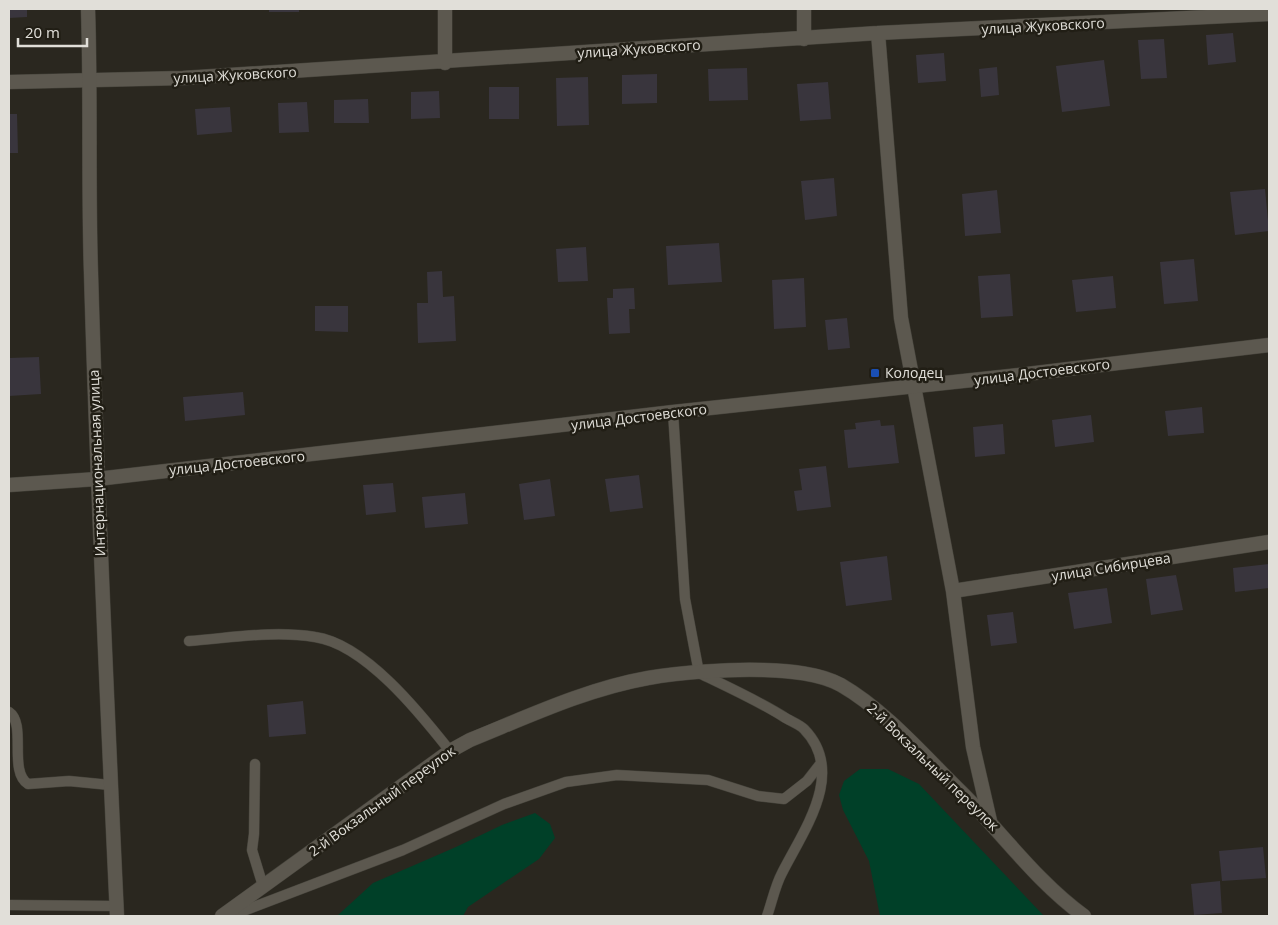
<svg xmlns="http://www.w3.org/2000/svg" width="1278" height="925" font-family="'Open Sans',sans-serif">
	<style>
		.green { fill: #004028 }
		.building { fill: #39353d }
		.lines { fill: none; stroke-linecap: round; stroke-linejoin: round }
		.service-casing { stroke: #44423a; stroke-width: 11 }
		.minor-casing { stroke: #44423a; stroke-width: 15 }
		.secondary-casing { stroke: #44423a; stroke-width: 15 }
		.service { stroke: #5c584f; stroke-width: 10 }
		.minor { stroke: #5c584f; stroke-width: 14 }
		.secondary { stroke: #5c584f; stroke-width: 14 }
		.transit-dot { fill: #1a4fb4; stroke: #211e15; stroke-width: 2 }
		.labels { text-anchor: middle; stroke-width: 5; stroke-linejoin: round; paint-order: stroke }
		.street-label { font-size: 14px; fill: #e1dfd9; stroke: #211e15 }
		.poi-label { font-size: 14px; fill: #e1dfd9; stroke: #211e15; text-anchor: start }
	</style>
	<rect width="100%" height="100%" fill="#2a271f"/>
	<path class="green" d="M860,769H888L919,784L1044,916H880L869,861L843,810L839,795L844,781Z
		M535,813L550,824L555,838L539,859L468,907L463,916H337L373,883L456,847L502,825Z"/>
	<path class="building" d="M9,9H27V17L9,18Z
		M269,9H299V12H269Z
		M1233,33L1236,62L1208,65L1206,35Z
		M1164,39L1167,78L1141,79L1138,40Z
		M944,53L946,81L918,83L916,55Z
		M1104,60L1110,106L1062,112L1056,66Z
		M997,67L999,95L981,97L979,69Z
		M747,68L748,100L709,101L708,69Z
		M657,74V103L622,104V75Z
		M588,77L589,125L557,126L556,78Z
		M828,82L831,119L800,121L797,84Z
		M489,87H519V119H489Z
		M439,91L440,118L411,119V92Z
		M368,99L369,123H334V100Z
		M307,102L309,132L279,133L278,103Z
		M230,107L232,132L197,135L195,109Z
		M9,114H17L18,153H9Z
		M834,178L837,216L805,220L801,181Z
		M1265,189L1269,231L1235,235L1230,192Z
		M997,190L1001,233L965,236L962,194Z
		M719,243L722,282L668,285L666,246Z
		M586,247L588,281L558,282L556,249Z
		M1194,259L1198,301L1164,304L1160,262Z
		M442,271L443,297L454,296L456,341L418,343L417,303H428L427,272Z
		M1010,274L1013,316L981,318L978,276Z
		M1113,276L1116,308L1076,312L1072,280Z
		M804,278L806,327L774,329L772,280Z
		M634,288L635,309H629L630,333L609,334L607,298H613V289Z
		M315,306H348V332L315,331Z
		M847,318L850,348L828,350L825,320Z
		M39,357L41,394L9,396V358Z
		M243,392L245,415L185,421L183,397Z
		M1202,407L1204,433L1168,436L1165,411Z
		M1091,415L1094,442L1055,447L1052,420Z
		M880,420L881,426L894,425L899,463L848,468L844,430L856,429L855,423Z
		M1003,424L1005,454L975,457L973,427Z
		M826,466L831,507L797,511L794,491L802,490L799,469Z
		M639,475L643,508L610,512L605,479Z
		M550,479L555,516L524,520L519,484Z
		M393,483L396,512L366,515L363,485Z
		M465,493L468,524L425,528L422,497Z
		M887,556L892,600L846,606L840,562Z
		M1269,564V588L1235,592L1233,568Z
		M1176,575L1183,610L1151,615L1146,579Z
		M1107,588L1112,623L1074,629L1068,593Z
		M1013,612L1017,643L991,646L987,615Z
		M303,701L306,734L269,737L267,705Z
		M1263,847L1266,878L1222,881L1219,851Z
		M1220,881L1222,913L1194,915L1191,884Z"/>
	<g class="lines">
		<defs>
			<path id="service" d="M673,412L685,599L699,673C728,687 757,700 784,717C790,721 799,724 804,729C847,773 803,831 782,873C775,886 772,902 767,916
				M189,641C231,638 274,630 315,637C365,644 420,713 450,751
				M9,712C27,724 8,771 28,784L69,781L110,785
				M255,764L254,834L252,850L263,886
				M9,905L116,906
				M230,916L403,850L504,804L566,782L617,775L708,780L758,796L784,799L807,781L821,763"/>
			<path id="minor" d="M445,9V63
				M804,9V39
				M878,33L901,318L953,591L973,747L990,821
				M9,82L183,78L878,33L1269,14
				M9,485L97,479
				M953,591L1269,542
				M222,916L450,751L470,740C527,717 586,689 648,678C682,672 729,669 764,670C789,671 819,673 841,685C886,711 925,757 962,793C1003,834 1037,882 1084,916"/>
			<path id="secondary" d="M88,9C91,97 88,185 91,273C97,488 107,702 117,916
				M97,479L673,412L1010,376L1269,345"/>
		</defs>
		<use href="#service" class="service-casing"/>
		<use href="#minor" class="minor-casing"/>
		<use href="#secondary" class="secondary-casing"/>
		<use href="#service" class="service"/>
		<use href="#minor" class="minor"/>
		<use href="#secondary" class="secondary"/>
	</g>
	<rect class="transit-dot" x="870" y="368" width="10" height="10" rx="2.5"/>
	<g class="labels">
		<g class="street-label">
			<text transform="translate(1043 26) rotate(-3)" y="5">улица Жуковского</text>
			<text transform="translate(639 49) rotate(-4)" y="5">улица Жуковского</text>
			<text transform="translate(235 75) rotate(-3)" y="5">улица Жуковского</text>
			<text transform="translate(1042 372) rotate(-7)" y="5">улица Достоевского</text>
			<text transform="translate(639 417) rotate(-7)" y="5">улица Достоевского</text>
			<text transform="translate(97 463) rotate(-92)" y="5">Интернациональная улица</text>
			<text transform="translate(237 463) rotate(-6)" y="5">улица Достоевского</text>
			<text transform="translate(1111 567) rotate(-9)" y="5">улица Сибирцева</text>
			<text transform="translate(933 767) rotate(44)" y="5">2-й Вокзальный переулок</text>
			<text transform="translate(382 801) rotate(-36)" y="5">2-й Вокзальный переулок</text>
		</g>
		<g class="poi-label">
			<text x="885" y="378">Колодец</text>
		</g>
	</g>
	<rect width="1278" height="925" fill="none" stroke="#e1dfd9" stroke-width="20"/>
	<path d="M18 38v8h69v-8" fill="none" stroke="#e1dfd9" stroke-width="2.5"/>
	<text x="25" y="38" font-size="15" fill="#e1dfd9" stroke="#211e15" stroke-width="4" paint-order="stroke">20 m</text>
</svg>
